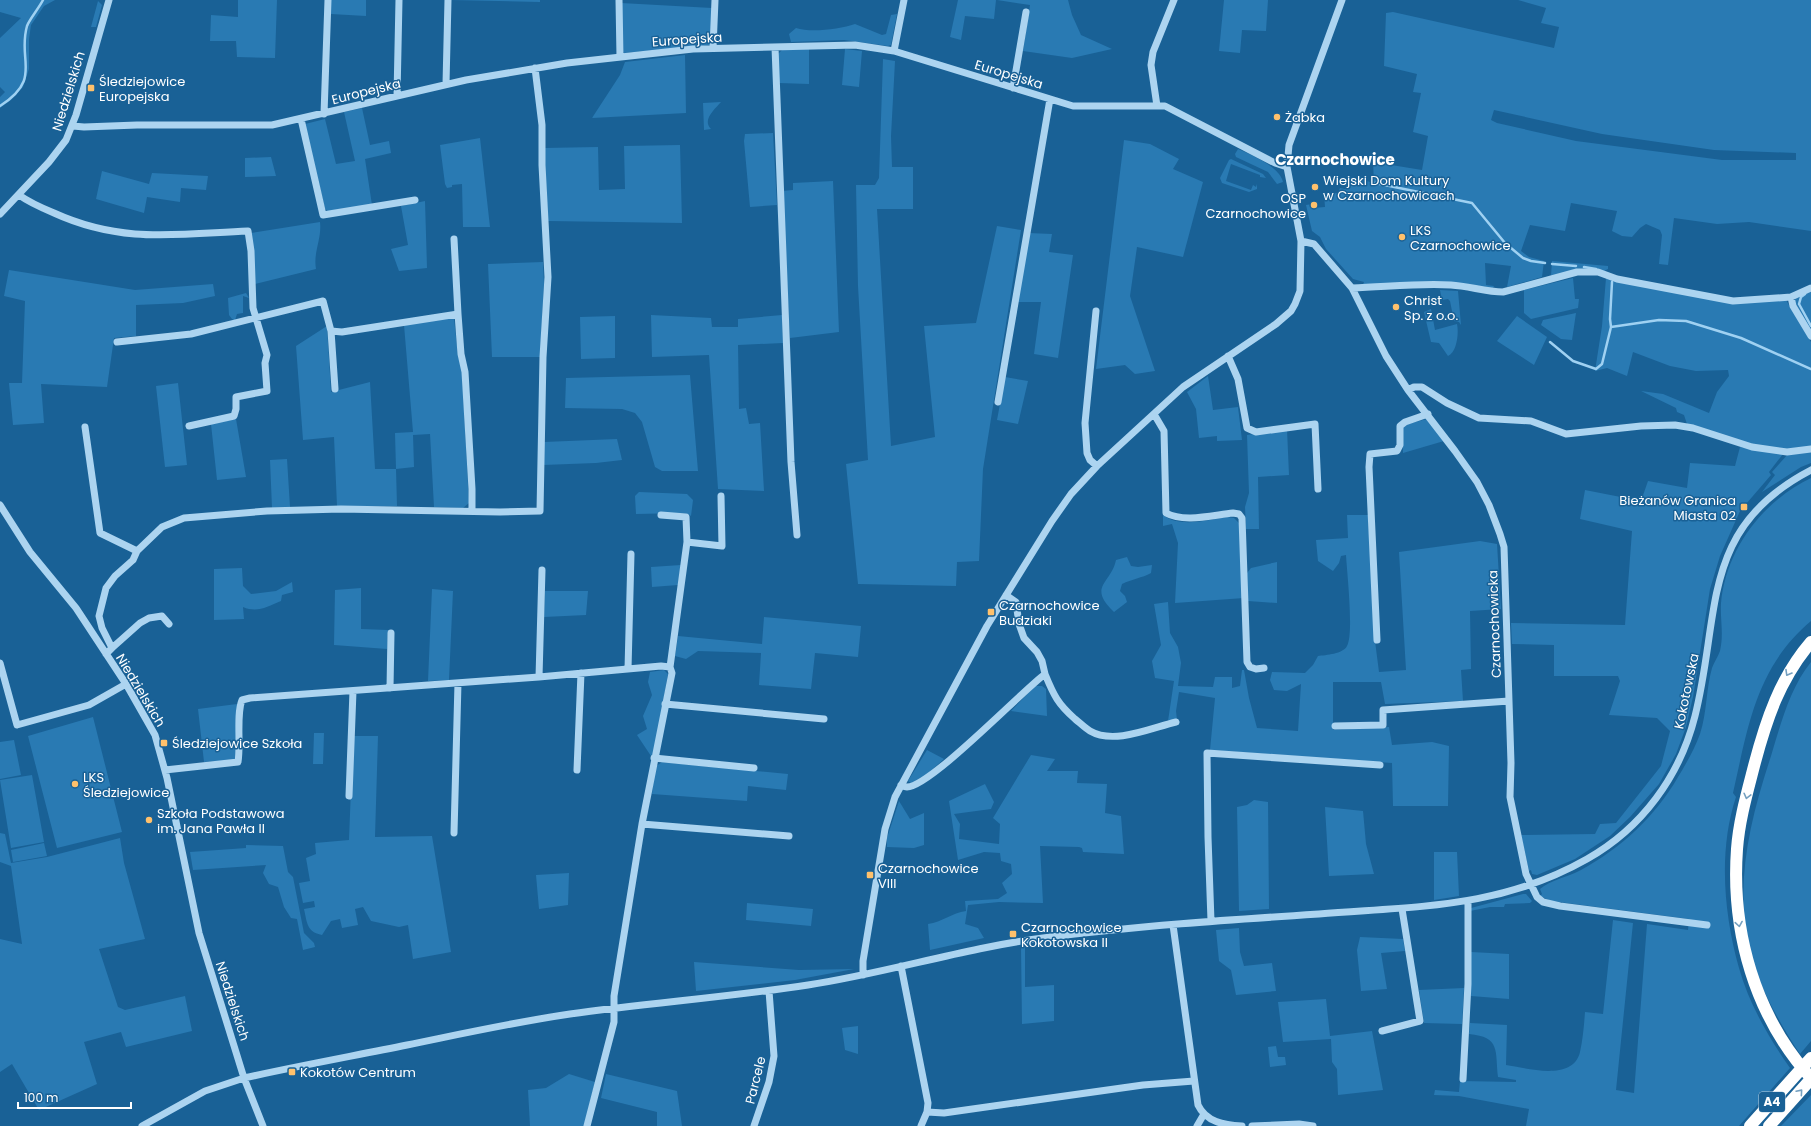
<svg xmlns="http://www.w3.org/2000/svg" width="1811" height="1126" font-family="Poppins,sans-serif">
	<style>
		.green { fill: #297ab3; fill-rule: evenodd }
		.lines { fill: none; stroke-linecap: round; stroke-linejoin: round }
		.stream { stroke: #9fd1f2; stroke-width: 2.5 }
		.minor { stroke: #acd4f0; stroke-width: 7 }
		.highway { stroke: #fff; stroke-width: 12 }
		.oneway { stroke: #75a0c0 }
		.poi-dot { fill: #ffc16c; stroke: #196196; stroke-width: 1.5 }
		.labels { text-anchor: middle; stroke-width: 3; stroke-linejoin: round; paint-order: stroke }
		.shield { fill: #196196; stroke: #bad0e0; stroke-width: 1 }
		.shield-label { font-size: 12px; font-weight: bold; fill: #fff }
		.street-label { font-size: 13px; fill: #fff; stroke: #196196 }
		.poi-label { font-size: 13px; fill: #fff; stroke: #196196; text-anchor: start }
		.quarter-label { font-size: 15px; font-weight: bold; fill: #fff; stroke: #196196 }
	</style>
	<rect width="100%" height="100%" fill="#196196"/>
	<path class="green" d="M0,0H55L44,6L31,25L29,39V69L23,87L11,100L0,108V97L5,92L0,87V38L21,18L0,12Z
		M238,0H277L275,58L237,57L236,41H210L211,15L238,17Z
		M331,0H366V16L331,14Z
		M450,0H540V2Z
		M958,0H996L994,19L965,16L961,40L950,37Z
		M997,0H1068L1072,15L1081,35L1112,49L1072,58L1023,51L1030,5Z
		M1224,0H1268L1266,31L1242,30L1240,53L1219,51Z
		M1518,0H1811V231L1749,222L1717,224L1674,218L1668,265L1659,264L1662,235L1660,230L1646,224L1640,228L1632,237L1622,236L1612,231L1617,211L1571,203L1565,231L1530,225L1521,251L1529,257L1544,261L1542,277L1507,287L1511,266L1485,263L1486,285L1494,286L1493,288L1363,285L1364,282L1353,279L1326,249L1320,237L1312,231L1306,205L1312,204L1313,208L1325,207L1324,194L1338,193L1340,188L1345,189L1348,176L1374,183L1373,162L1422,170L1428,136L1413,132L1421,93L1413,92L1417,74L1384,66L1386,13L1393,12L1554,48L1559,27L1541,23L1546,8ZM1494,110L1602,134L1714,150L1796,153V160H1722L1576,141L1497,123L1491,120Z
		M98,1L102,5L96,27H91Z
		M621,3L712,8L710,45L624,53L622,51Z
		M897,14L891,45L888,46L844,40L791,42L789,34L796,28C811,33 840,29 855,24L882,35L886,34L891,15Z
		M809,49V84L779,83L778,54L782,50Z
		M845,49L862,51L859,87L842,85Z
		M685,55L686,113L592,118L620,75L625,62Z
		M883,59L895,61L891,136L892,167H913V209H877L891,446L935,437L924,326L976,323L997,226L1021,230L983,469L979,561L957,562L956,586L858,584L846,464L868,460L858,286L856,185H875L879,178Z
		M721,102C714,110 702,120 711,129L704,130L703,103Z
		M362,108L370,145L389,141L391,153L365,159L372,205L328,211L325,209L305,124L325,119L336,164L355,161L344,112Z
		M773,133L777,205L750,207L744,141L745,134Z
		M480,138L490,227H463L462,184L452,185V187L447,188L445,184L440,145Z
		M1124,140L1150,144L1179,159L1173,169L1203,182L1183,257L1137,247L1130,296L1155,371L1135,374L1125,365L1096,369Z
		M680,145L682,223L548,221L544,148L598,147L599,190L625,189L624,146Z
		M1238,149C1252,155 1280,167 1283,182L1277,184L1268,172L1236,157L1235,154Z
		M271,157L276,176L245,177V158Z
		M1231,159L1263,174L1266,178L1260,177V175L1231,164L1226,181L1251,190L1253,185L1256,187L1257,184V189L1249,192L1222,183L1220,178L1229,160Z
		M102,171L149,184L152,173L208,176L206,190L181,188L180,202L147,197L144,213L96,199Z
		M833,181L839,332L790,338L782,191L793,190V183Z
		M425,201L427,268L399,271L391,249L408,245L401,206Z
		M320,222C322,239 313,252 316,269L255,284L251,233Z
		M1028,233L1052,234L1049,252L1073,255L1058,358L1034,354L1041,302H1017Z
		M1552,261L1608,266V269L1604,271L1551,276Z
		M543,262L544,284L540,357H492L488,264Z
		M9,270L135,290L213,284L215,296L183,303L136,305V336L114,338L107,387L41,384L44,423L13,425L9,383H22L25,301L4,296Z
		M1573,278L1575,299H1579L1578,308L1531,319L1524,313V290Z
		M1606,278L1702,298L1786,300L1811,342V446C1771,457 1726,437 1687,424L1684,415L1677,412L1676,408L1641,391L1663,394L1709,413L1717,392L1729,376L1728,370L1696,371L1670,366L1633,352L1627,376L1607,368L1595,371L1602,326Z
		M1440,290L1458,291L1461,325L1459,322L1454,321L1450,301L1448,299L1442,300Z
		M1811,291V332L1795,304V298Z
		M246,293L249,298L243,296V313L237,314L235,320L232,319L229,315L228,298Z
		M1431,309L1435,330L1457,324C1459,333 1457,352 1448,356L1439,343L1431,342L1424,312Z
		M1576,313L1572,340L1561,339L1541,325L1543,320Z
		M651,315L711,318L712,327H738V319L782,315L783,343L738,345L739,409L746,408L749,424L760,423L764,491L718,489L709,355L652,357Z
		M615,316V358L581,359L580,317Z
		M1517,316L1547,337L1534,365L1497,341Z
		M454,318L458,356L462,370L469,503L463,508L434,507L430,434L413,435L414,467L396,469L397,506H337L334,437L303,440L296,346L327,326L331,392L370,382L375,469H396L395,433L413,432L404,325Z
		M690,375L698,471H662L655,467L642,422L635,413L622,409L565,408L566,378Z
		M1208,376L1213,410L1238,407L1242,440L1217,441V436L1199,438L1196,409L1187,392Z
		M1005,377L1028,381L1018,424L997,420Z
		M178,383L187,465L165,467L156,386Z
		M236,419L246,477L217,480L211,424Z
		M1427,419L1444,441L1403,453L1402,428L1407,424Z
		M1287,429L1289,475L1258,477L1259,529H1246L1245,507L1249,493L1247,435Z
		M617,439L622,460L596,463L543,465L544,442Z
		M1740,447L1783,454L1769,472L1771,475L1740,511L1720,556L1710,589L1693,697L1686,727L1676,754L1659,784L1630,817L1610,836L1575,859L1537,875L1532,874L1531,870L1529,871L1521,835L1595,834L1600,824L1616,823L1661,766L1670,731L1657,718L1609,715L1620,681L1618,676H1554V645L1512,644L1511,623L1625,625L1632,531L1580,519L1585,490L1641,501L1648,481L1687,488L1690,463L1735,466Z
		M1811,451V463L1801,467L1762,492L1775,475L1772,472L1788,454Z
		M287,459L290,507L272,508L270,460Z
		M1811,478V621C1756,667 1748,727 1733,793L1736,797C1718,851 1724,915 1739,968C1749,1004 1769,1038 1790,1068L1739,1126H1526L1529,1109L1459,1096L1434,1095L1435,1090L1459,1092L1460,1081L1516,1082V1080L1498,1077C1495,1051 1501,1037 1469,1034L1470,1023L1507,1025L1506,1065C1526,1068 1573,1082 1580,1052C1583,1039 1584,1025 1585,1012L1603,1014L1613,920L1633,923L1616,1090L1634,1093L1647,924L1688,930L1689,919L1551,901L1540,896L1542,894L1540,889C1550,880 1568,877 1581,870C1621,848 1655,817 1678,777C1686,764 1695,748 1700,734C1707,713 1706,689 1712,668C1714,662 1718,657 1720,651C1724,633 1720,620 1721,603C1726,549 1763,501 1811,478Z
		M639,492L687,494L693,500L691,516L688,514L682,513L636,514L635,496Z
		M1163,515C1180,528 1207,520 1227,517L1234,518L1239,523L1244,598L1175,603L1178,543L1172,524L1163,526Z
		M1347,515H1368L1375,641L1379,672L1406,670L1399,552L1480,541L1497,544L1501,609L1470,611L1471,669L1461,670L1463,701L1385,704L1381,682H1333V730L1389,727L1392,745L1432,742L1449,746L1448,806H1393L1392,763L1210,750L1215,698L1179,692L1176,711L1177,720L1168,721L1174,681L1155,678L1152,661L1161,645L1154,604L1168,602L1170,633L1178,647L1181,663L1178,686L1213,687L1215,677H1232V688L1240,686L1242,670H1244L1249,698L1257,728L1298,731L1301,684L1287,691L1274,690L1270,680L1272,672L1305,673L1313,665L1318,656C1326,655 1343,654 1347,646C1354,633 1347,573 1346,555L1341,556L1339,563L1333,571L1318,561L1316,540L1348,538Z
		M1127,557L1131,566L1138,567L1152,565L1151,573C1142,578 1132,579 1122,584L1120,591L1125,596L1127,602L1114,612C1087,586 1111,584 1116,560Z
		M1277,562V603L1248,601L1247,573L1251,568Z
		M681,565L678,585L652,587L651,567Z
		M242,568L243,586L251,594L276,591L292,582L293,592L282,595L281,601C267,607 257,613 243,607L244,619L214,620V569Z
		M361,588V629L388,630L387,649L334,645L335,590Z
		M432,589L453,591L449,680L428,681Z
		M545,591H588L586,615L544,617Z
		M764,617L861,626L858,657L815,653L811,689L759,685L761,653L698,651L686,659L675,656L678,636L762,644Z
		M1811,662V1041L1800,1054C1779,1023 1754,977 1746,940C1745,932 1745,923 1744,916C1740,860 1754,808 1771,756C1781,723 1790,688 1811,662Z
		M664,670L668,674L653,759L637,735L647,729L643,716L652,695L648,682L650,672Z
		M1035,686H1042L1046,689L1047,716L1011,711Z
		M237,704V756L234,760L204,762L198,709Z
		M93,717L122,832L57,848L28,736Z
		M314,733H324L323,764H313Z
		M353,736H378L375,837L432,836L451,952L413,959L408,925L399,927L371,921L363,907L355,909L358,925L342,928L340,919L331,921L322,935C307,932 307,923 304,909L315,907L314,901L303,903L299,883L310,881L306,858L316,854L315,843L349,840Z
		M14,740L21,775L0,779V742Z
		M927,750L944,759L926,775L911,783L908,781Z
		M1031,755L1055,759L1047,771H1078L1077,783L1107,784L1105,813L1121,816L1124,854L1083,852L1082,848L1079,847L1040,846L1043,903L999,902L968,905L965,924L978,928L984,938L930,950L928,924C942,922 952,913 966,911L965,901L998,899L1007,893L1002,883L1012,874L1011,864L1001,861L1000,853L984,852L958,860L949,801L985,784L994,802L991,809L954,814L960,824L959,839L999,844L1000,824L993,818Z
		M662,762L788,774L786,790L748,786L747,801L652,794L655,767Z
		M32,775L44,842L11,848L0,780Z
		M1254,800L1268,802L1269,909L1239,911L1237,807L1247,805Z
		M899,801L910,819L924,813V845L914,848L887,847V838Z
		M1325,807L1363,811L1366,844L1374,874L1329,876Z
		M0,833L5,834L11,863L47,857L120,838L124,863L145,939L99,949L118,1007L125,1010L185,996L192,1031L126,1047L121,1032L84,1042L97,1084L39,1110L12,1064L0,1072V939L22,944L11,866L0,862Z
		M44,843L47,856L13,862L11,850Z
		M246,845L283,846L288,872L293,877L304,933L314,943L315,947L303,950L297,919L291,918L284,907L278,887L269,884L263,873L266,865L193,870L190,852L246,848Z
		M1434,852H1457L1459,896L1434,900Z
		M569,873L568,905L539,909L536,875Z
		M1523,894H1526L1532,901L1530,903L1505,904L1504,907H1490L1470,911L1471,908Z
		M747,903L813,909L811,926L746,920Z
		M1239,928L1240,952L1244,966L1272,963L1276,991L1236,995L1231,970L1219,961L1216,930Z
		M1360,937L1403,939L1405,951L1381,953L1387,989L1361,991L1357,950Z
		M1025,945V987L1054,985V1021L1022,1024L1021,946Z
		M1471,952L1509,954V999L1471,996Z
		M694,962L799,970L854,969L795,980L696,991Z
		M1464,988L1462,1024L1424,1023L1419,990Z
		M1326,999L1330,1036L1372,1031L1383,1090L1338,1095L1337,1069L1332,1062L1331,1039L1283,1042L1278,1002Z
		M858,1026V1054L845,1050L842,1028Z
		M1276,1046L1278,1057H1285L1286,1065L1270,1067L1268,1047Z
		M569,1074L595,1082L584,1126H530L528,1090L546,1088Z
		M606,1074L677,1091L682,1126H657V1112L601,1098Z
		M1811,1095V1126H1781Z"/>
	<g class="lines">
		<path class="stream" d="M0,106C43,78 17,61 27,26C29,20 39,8 43,0
			M1375,183L1472,203L1505,243L1523,258L1531,261L1545,263
			M1552,264L1576,266
			M1584,267L1596,269
			M1612,282L1610,319L1611,327L1659,320L1686,321L1741,338L1811,369
			M1805,294L1801,297L1799,304L1811,326
			M1550,342L1573,361L1596,369L1602,364L1611,327"/>
		<path class="minor" d="M619,0L620,57
			M775,47L791,462L797,535
			M713,48L715,0
			M894,51L904,0
			M446,84L448,0
			M1013,88L1026,12
			M397,96L399,0
			M1157,106L1151,65L1153,52L1174,0
			M324,114L328,0
			M301,119L323,215L415,200
			M73,126L84,127L137,125H272L466,80L567,63L693,49L855,45L894,51L1073,106H1165L1275,163L1287,167
			M19,195C30,203 42,208 54,213C122,244 177,234 248,231L251,251L253,308L267,355L265,363L267,391L236,397V409L234,416L189,426
			M0,214L49,162L66,140L76,115L109,0
			M1301,241L1314,244L1352,288L1386,356L1408,390L1414,387H1422L1447,403L1479,418L1531,421L1566,434L1641,426L1675,425L1693,428L1752,447L1787,452L1811,449
			M1352,288C1386,287 1418,283 1451,285C1469,286 1486,292 1503,292L1577,272H1598L1617,279L1733,301L1791,297L1811,288
			M1791,297L1793,306L1811,336
			M1096,311L1085,423L1087,453L1090,460L1097,466
			M458,314L461,354L465,372L472,489V511
			M331,331L335,389
			M117,342L191,334L323,301L331,331L342,332L458,314L454,239
			M1228,356L1238,379L1247,428L1256,432L1315,424L1318,489
			M1408,390L1455,451L1477,482L1489,505L1500,534L1504,547L1511,763L1510,797L1526,874L1537,897L1543,902L1560,906L1707,925
			M998,402L1050,99
			M1154,414L1164,431L1166,513C1184,523 1213,515 1233,513L1239,514L1242,518L1247,662L1250,667L1256,669L1264,668
			M85,427L100,533L137,551
			M0,505L30,552L76,608L126,684L155,735L167,778L199,933L244,1078L263,1126
			M661,515L686,517L687,542L670,667
			M687,542L722,546L721,496
			M1377,640L1369,467L1370,454L1397,451L1400,445V426L1405,422L1428,414
			M112,648L140,623L149,618L162,616L169,624
			M106,654L112,648L102,628L99,616L106,588L115,576L133,560L137,551L162,527L184,518L267,511L341,509L500,512L540,511L543,357L548,277L542,165V125L535,68
			M0,663L17,725L89,705L126,684
			M628,669L631,554
			M1045,674C1054,696 1058,704 1075,719C1080,723 1085,728 1090,731C1114,745 1151,728 1176,722
			M539,677L542,570
			M390,688L391,633
			M665,704L824,719
			M1335,726L1383,725V710L1509,701
			M654,758L754,768
			M165,770L238,762C241,744 236,715 242,700L250,698L539,677L661,666L670,667L672,673L642,824L614,996V1022L587,1126
			M577,770L581,673
			M901,785C902,786 906,787 907,787C930,787 1021,692 1045,674L1042,661L1037,652L1024,638L1019,624L1016,602L1006,595
			M349,796L353,691
			M642,824L789,836
			M454,833L458,683
			M1211,921L1208,837L1207,753L1380,765
			M1173,925L1198,1105C1206,1122 1224,1125 1242,1126
			M901,966L928,1103L927,1112L921,1126
			M863,975V961L885,829L895,797L987,626L1052,521L1071,494L1097,466L1183,387L1276,324L1291,311L1295,304L1300,291L1301,241L1287,167L1289,145L1342,0
			M1382,1031L1420,1021L1402,909
			M1463,1079L1468,984V902
			M927,1112L944,1113L1143,1085L1194,1081
			M142,1126L205,1091L244,1078C298,1066 353,1056 407,1045C461,1034 515,1022 570,1014C649,1003 729,997 808,985C887,973 964,948 1043,938C1135,926 1227,920 1319,914C1416,906 1499,909 1587,859C1642,828 1680,776 1695,716C1721,613 1699,528 1811,470
			M754,1126L769,1082L774,1056L769,991
			M1197,1126L1204,1114
			M1252,1126L1299,1124L1313,1126"/>
		<path class="highway" d="M1811,642C1780,678 1766,720 1754,766C1747,793 1739,821 1737,849C1731,932 1755,1016 1811,1078
			M1750,1126L1811,1058
			M1769,1126L1811,1079"/>
	</g>
	<defs><path id="oneway-chevron" d="M-2-3.5L2.5 0L-2 3.5" fill="none" stroke-width="1.6" stroke-linecap="round" stroke-linejoin="round"/></defs>
	<g class="oneway">
		<use href="#oneway-chevron" transform="translate(1788 673) rotate(120)"/>
		<use href="#oneway-chevron" transform="translate(1747 796) rotate(104)"/>
		<use href="#oneway-chevron" transform="translate(1739 924) rotate(81)"/>
		<use href="#oneway-chevron" transform="translate(1800 1092) rotate(-49)"/>
	</g>
	<g class="poi-dot">
		<rect x="87" y="84" width="8" height="8" rx="2"/>
		<circle cx="1277" cy="117" r="4"/>
		<circle cx="1315" cy="187" r="4"/>
		<circle cx="1314" cy="205" r="4"/>
		<circle cx="1402" cy="237" r="4"/>
		<circle cx="1396" cy="307" r="4"/>
		<rect x="1740" y="503" width="8" height="8" rx="2"/>
		<rect x="987" y="608" width="8" height="8" rx="2"/>
		<rect x="160" y="739" width="8" height="8" rx="2"/>
		<circle cx="75" cy="784" r="4"/>
		<circle cx="149" cy="820" r="4"/>
		<rect x="866" y="871" width="8" height="8" rx="2"/>
		<rect x="1009" y="930" width="8" height="8" rx="2"/>
		<rect x="288" y="1068" width="8" height="8" rx="2"/>
	</g>
	<g class="labels">
		<rect class="shield" x="1759" y="1092" width="26" height="20" rx="3"/>
		<g class="shield-label">
			<text x="1772" y="1106">A4</text>
		</g>
		<g class="street-label">
			<text transform="translate(687 39) rotate(-4)" y="5">Europejska</text>
			<text transform="translate(1009 74) rotate(17)" y="5">Europejska</text>
			<text transform="translate(68 91) rotate(-73)" y="5">Niedzielskich</text>
			<text transform="translate(366 91) rotate(-14)" y="5">Europejska</text>
			<text transform="translate(1494 624) rotate(-92)" y="5">Czarnochowicka</text>
			<text transform="translate(141 690) rotate(59)" y="5">Niedzielskich</text>
			<text transform="translate(1686 691) rotate(-78)" y="5">Kokotowska</text>
			<text transform="translate(233 1001) rotate(72)" y="5">Niedzielskich</text>
			<text transform="translate(755 1080) rotate(-76)" y="5">Parcele</text>
		</g>
		<g class="poi-label">
			<text x="99" y="86">Śledziejowice<tspan x="99" dy="15">Europejska</tspan></text>
			<text x="1285" y="122">Żabka</text>
			<text x="1323" y="185">Wiejski Dom Kultury<tspan x="1323" dy="15">w Czarnochowicach</tspan></text>
			<text x="1306" y="203" text-anchor="end">OSP<tspan x="1306" dy="15">Czarnochowice</tspan></text>
			<text x="1410" y="235">LKS<tspan x="1410" dy="15">Czarnochowice</tspan></text>
			<text x="1404" y="305">Christ<tspan x="1404" dy="15">Sp. z o.o.</tspan></text>
			<text x="1736" y="505" text-anchor="end">Bieżanów Granica<tspan x="1736" dy="15">Miasta 02</tspan></text>
			<text x="999" y="610">Czarnochowice<tspan x="999" dy="15">Budziaki</tspan></text>
			<text x="172" y="748">Śledziejowice Szkoła</text>
			<text x="83" y="782">LKS<tspan x="83" dy="15">Śledziejowice</tspan></text>
			<text x="157" y="818">Szkoła Podstawowa<tspan x="157" dy="15">im. Jana Pawła II</tspan></text>
			<text x="878" y="873">Czarnochowice<tspan x="878" dy="15">VIII</tspan></text>
			<text x="1021" y="932">Czarnochowice<tspan x="1021" dy="15">Kokotowska II</tspan></text>
			<text x="300" y="1077">Kokotów Centrum</text>
		</g>
		<g class="quarter-label">
			<text x="1335" y="165">Czarnochowice</text>
		</g>
	</g>
	<path d="M18 1102v6h113v-6" fill="none" stroke="#ffffff" stroke-width="2"/>
	<text x="24" y="1102" font-size="12" fill="#ffffff" stroke="#196196" stroke-width="3" paint-order="stroke">100 m</text>
</svg>
